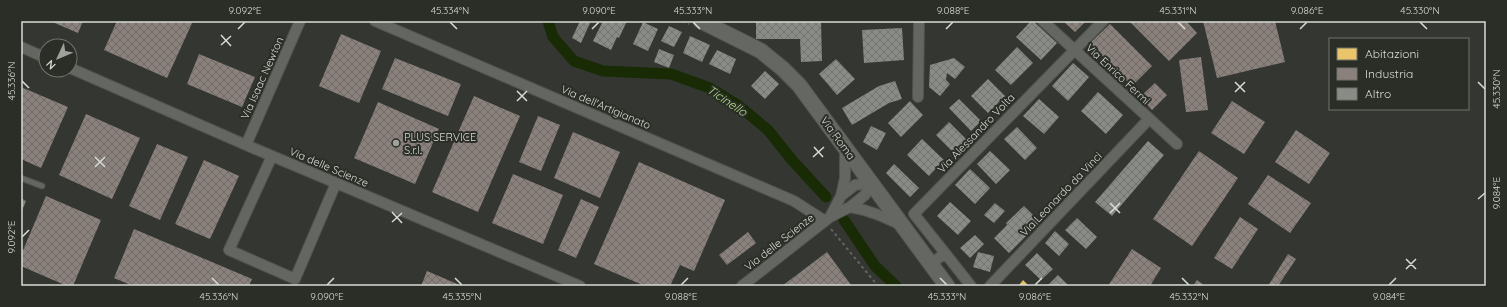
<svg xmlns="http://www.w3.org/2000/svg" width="1507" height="307" font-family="Quicksand,sans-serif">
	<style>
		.homes { fill: url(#homes-cross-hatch) }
		.industry { fill: url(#industry-cross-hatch) }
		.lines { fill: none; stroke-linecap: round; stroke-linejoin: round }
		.canal { stroke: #192b04; stroke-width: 11 }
		.building { fill: url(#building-cross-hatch) }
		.lane-casing { stroke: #51534f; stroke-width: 7 }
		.street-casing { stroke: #51534f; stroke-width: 12 }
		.secondary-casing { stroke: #51534f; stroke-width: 17 }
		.path { stroke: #636462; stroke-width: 2; stroke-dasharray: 3 3; stroke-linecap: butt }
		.lane { stroke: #646662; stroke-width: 5 }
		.street { stroke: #646662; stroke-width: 10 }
		.secondary { stroke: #646762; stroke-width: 15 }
		.ticks { fill: none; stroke: #d8dbd6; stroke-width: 1.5 }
		.poi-dot { fill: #9fa19d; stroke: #2a2e26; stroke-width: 1.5 }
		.labels { text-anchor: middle; stroke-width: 4; stroke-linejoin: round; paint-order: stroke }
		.street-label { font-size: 11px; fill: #d8dbd6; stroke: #2a2e26 }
		.poi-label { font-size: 11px; fill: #d8dbd6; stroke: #2a2e26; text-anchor: start }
		.water-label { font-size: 12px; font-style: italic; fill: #b1dd89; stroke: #2a2e26 }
		.neatline { fill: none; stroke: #d8dbd6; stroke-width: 1.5 }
		.ticks-label { font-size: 10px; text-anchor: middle; fill: #d8dbd6 }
	</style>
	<defs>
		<pattern id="homes-cross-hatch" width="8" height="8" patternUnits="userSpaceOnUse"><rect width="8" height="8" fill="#e9c46a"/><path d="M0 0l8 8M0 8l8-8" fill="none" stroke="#bfa460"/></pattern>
		<pattern id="industry-cross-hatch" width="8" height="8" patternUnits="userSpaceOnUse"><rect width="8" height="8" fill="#8a817c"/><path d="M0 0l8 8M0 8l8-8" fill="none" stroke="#706b67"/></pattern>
		<pattern id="building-cross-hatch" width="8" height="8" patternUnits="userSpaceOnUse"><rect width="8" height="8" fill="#898b87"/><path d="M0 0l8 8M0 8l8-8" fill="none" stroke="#737572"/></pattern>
	</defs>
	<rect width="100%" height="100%" fill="#343632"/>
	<path class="homes" d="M1023,280L1029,286H1018Z"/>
	<path class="industry" d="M50,21H83L78,33Z
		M117,21H193L167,78L104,50Z
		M1063,21H1086L1075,32Z
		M1129,21H1186L1197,33L1169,61Z
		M1203,21H1275L1285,62L1217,78Z
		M1110,24L1152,66L1132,86L1090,43Z
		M341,34L381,51L359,103L319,86Z
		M199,54L255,77L242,107L187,84Z
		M1201,57L1208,110L1186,112L1179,60Z
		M395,58L461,84L448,116L382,89Z
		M1155,83L1167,95L1152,110L1140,97Z
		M21,87L68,107L41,168L21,159Z
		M474,96L520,116L478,212L432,192Z
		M1232,101L1265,122L1244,154L1211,133Z
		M378,102L439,129L415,184L354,158Z
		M86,114L140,138L112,199L59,175Z
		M538,116L560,125L541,171L519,162Z
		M1296,130L1330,153L1309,184L1275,162Z
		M573,132L620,152L600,198L554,178Z
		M157,144L188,157L160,220L129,206Z
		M1199,151L1238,178L1192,246L1153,219Z
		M204,160L239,176L210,239L175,224Z
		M639,162L725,200L694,271L680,265L670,286H645L594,264Z
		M513,174L563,195L543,244L492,223Z
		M1268,175L1311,203L1290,233L1248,204Z
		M46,196L101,220L73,286H67L21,266V255Z
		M21,198L26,201L21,213Z
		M581,199L599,207L576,258L558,250Z
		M1240,217L1258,229L1232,269L1214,258Z
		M134,229L252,279L249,286H133L114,278Z
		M748,232L756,243L727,265L719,255Z
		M1132,249L1161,268L1150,286H1108Z
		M827,252L851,285L849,286H782Z
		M1288,254L1296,259L1278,286H1268Z
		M427,271L462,286H421Z
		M1197,280L1205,286H1193Z"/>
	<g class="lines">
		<path class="canal" d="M548,21L553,37L574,61L603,71L671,74L710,88L739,106L768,130L792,160L826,197
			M844,220L875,266L896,286"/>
	</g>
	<path class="building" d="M580,21H587L590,23L581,43L572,38Z
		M603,21H627L619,38L617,37L611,50L593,41Z
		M756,21H821L822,61L801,62L800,39H756Z
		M1031,21H1033L1057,43L1041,60L1016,37Z
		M643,22L658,29L648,51L633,44Z
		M669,26L682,32L674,47L661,41Z
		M902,28L904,60L864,63L862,30Z
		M690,36L710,45L702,62L683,53Z
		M1017,47L1033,63L1011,85L995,70Z
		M659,49L674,55L669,68L654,62Z
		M717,50L736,59L730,74L709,64Z
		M954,58L965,67L955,79L947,73L946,80L950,84L940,96L929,87L930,65Z
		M836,59L855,79L837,95L819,74Z
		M1073,63L1089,77L1068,101L1052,86Z
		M765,71L779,84L765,99L751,86Z
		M988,79L1005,96L988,113L971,96Z
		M895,81L902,99L889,103L852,125L842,108L879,86Z
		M1098,92L1123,115L1106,134L1081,111Z
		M959,99L981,121L971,131L949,108Z
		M1039,99L1059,117L1044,134L1023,116Z
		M910,101L923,115L901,137L888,123Z
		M949,122L967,140L954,153L936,135Z
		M871,126L886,133L877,150L863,142Z
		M1017,127L1037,148L1025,160L1004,139Z
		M922,139L944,160L929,176L907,155Z
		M1148,141L1164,155L1112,216L1095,202Z
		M990,151L1010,170L996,184L977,164Z
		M894,164L919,188L910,197L886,173Z
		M970,169L990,188L975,204L955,185Z
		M950,202L971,221L958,235L937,216Z
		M995,203L1005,211L994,223L984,215Z
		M1024,206L1040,222L1009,253L994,238L1007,225L1006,223Z
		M1077,218L1097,237L1086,249L1065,230Z
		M1055,231L1069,244L1059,256L1045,243Z
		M975,235L984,244L970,258L960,248Z
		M978,252L994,256L990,272L973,267Z
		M1037,253L1053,269L1041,280L1025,265Z
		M1058,275L1069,286H1047Z"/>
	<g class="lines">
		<defs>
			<path id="lane" d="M21,178L42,186"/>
			<path id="street" d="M375,21L794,201L825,221
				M1043,21L1177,144
				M21,47L46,58
				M70,68L246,145L580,286
				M918,97L919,21
				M246,145L300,21
				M272,156L229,250L295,279L336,183
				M841,196L845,178V147
				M850,207C869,210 884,217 901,225
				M830,217L841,196L855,185L871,183
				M945,253L971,286
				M931,264L945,253L914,214L1103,21
				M742,286L830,217L850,207L865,195L871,183
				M990,286L1149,119"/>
			<path id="secondary" d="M701,21L761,51L783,69L799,85L947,286"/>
		</defs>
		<use href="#lane" class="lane-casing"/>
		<use href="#street" class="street-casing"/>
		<use href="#secondary" class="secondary-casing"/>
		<path class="path" d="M683,21L689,24
			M831,229L878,286"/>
		<use href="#lane" class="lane"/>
		<use href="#street" class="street"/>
		<use href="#secondary" class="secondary"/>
	</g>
	<path class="ticks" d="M450,22L457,29M693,22L700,29M1178,22L1185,29M1420,22L1427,29M238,29L245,22M592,29L599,22M946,29L953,22M1300,29L1307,22M221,35L231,46M221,45L231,36M22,81L29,88M1235,82L1245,92M1478,82L1485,89M517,91L527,101M1235,92L1245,82M517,101L527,91M814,147L823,157M95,157L105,167M813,157L824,147M95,167L105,157M1478,199L1485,193M1110,203L1120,213M392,212L402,223M1110,213L1120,203M392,222L402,213M22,237L29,230M1406,259L1416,269M1406,269L1416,259M212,278L219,285M455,278L462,285M940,278L947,285M1182,278L1189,285M327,285L334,278M681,285L688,278M1035,285L1042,278M1389,285L1396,278"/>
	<circle class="poi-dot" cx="396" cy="143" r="4"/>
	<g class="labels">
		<g class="street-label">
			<text transform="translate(1118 74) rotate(43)" y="4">Via Enrico Fermi</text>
			<text transform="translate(262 78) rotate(-66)" y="4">Via Isaac Newton</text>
			<text transform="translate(606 107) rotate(23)" y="4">Via dell'Artigianato</text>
			<text transform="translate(976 133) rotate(-46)" y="4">Via Alessandro Volta</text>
			<text transform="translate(838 138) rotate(54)" y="4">Via Roma</text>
			<text transform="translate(329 167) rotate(23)" y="4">Via delle Scienze</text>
			<text transform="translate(1061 194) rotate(-46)" y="4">Via Leonardo da Vinci</text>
			<text transform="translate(779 242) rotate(-38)" y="4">Via delle Scienze</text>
		</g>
		<g class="poi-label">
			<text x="404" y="141">PLUS SERVICE<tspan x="404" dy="13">S.r.l.</tspan></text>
		</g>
		<g class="water-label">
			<text transform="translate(727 101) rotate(34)" y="4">Ticinello</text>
		</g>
	</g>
	<rect width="1507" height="307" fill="none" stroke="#2a2e26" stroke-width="44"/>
	<rect x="1329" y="38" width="140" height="72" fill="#2a2e26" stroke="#70736c"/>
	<rect x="1337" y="48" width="20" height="12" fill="#e9c46a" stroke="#70736c"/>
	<text x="1365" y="58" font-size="12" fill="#d8dbd6">Abitazioni</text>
	<rect x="1337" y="68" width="20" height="12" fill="#8a817c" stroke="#70736c"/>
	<text x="1365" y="78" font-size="12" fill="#d8dbd6">Industria</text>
	<rect x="1337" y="88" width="20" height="12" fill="#898b87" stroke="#70736c"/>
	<text x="1365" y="98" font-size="12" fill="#d8dbd6">Altro</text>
	<g transform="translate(58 58) rotate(226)"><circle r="19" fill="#2a2e26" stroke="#70736c"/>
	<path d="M0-3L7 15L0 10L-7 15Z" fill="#9fa19d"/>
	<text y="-6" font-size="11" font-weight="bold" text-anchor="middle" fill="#d8dbd6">N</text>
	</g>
	<rect x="22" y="22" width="1463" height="263" class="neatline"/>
	<g class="ticks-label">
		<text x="245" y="14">9.092°E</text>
		<text x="450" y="14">45.334°N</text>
		<text x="599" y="14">9.090°E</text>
		<text x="693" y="14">45.333°N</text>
		<text x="953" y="14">9.088°E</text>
		<text x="1178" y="14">45.331°N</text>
		<text x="1307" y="14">9.086°E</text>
		<text x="1420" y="14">45.330°N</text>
		<text transform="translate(11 81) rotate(-90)" y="4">45.336°N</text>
		<text transform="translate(1496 89) rotate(-90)" y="4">45.330°N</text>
		<text transform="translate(1496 193) rotate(-90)" y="4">9.084°E</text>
		<text transform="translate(11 237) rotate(-90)" y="4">9.092°E</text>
		<text x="219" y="300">45.336°N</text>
		<text x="327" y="300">9.090°E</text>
		<text x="462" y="300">45.335°N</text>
		<text x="681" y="300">9.088°E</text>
		<text x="947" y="300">45.333°N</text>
		<text x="1035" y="300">9.086°E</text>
		<text x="1189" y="300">45.332°N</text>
		<text x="1389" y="300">9.084°E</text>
	</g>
</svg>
